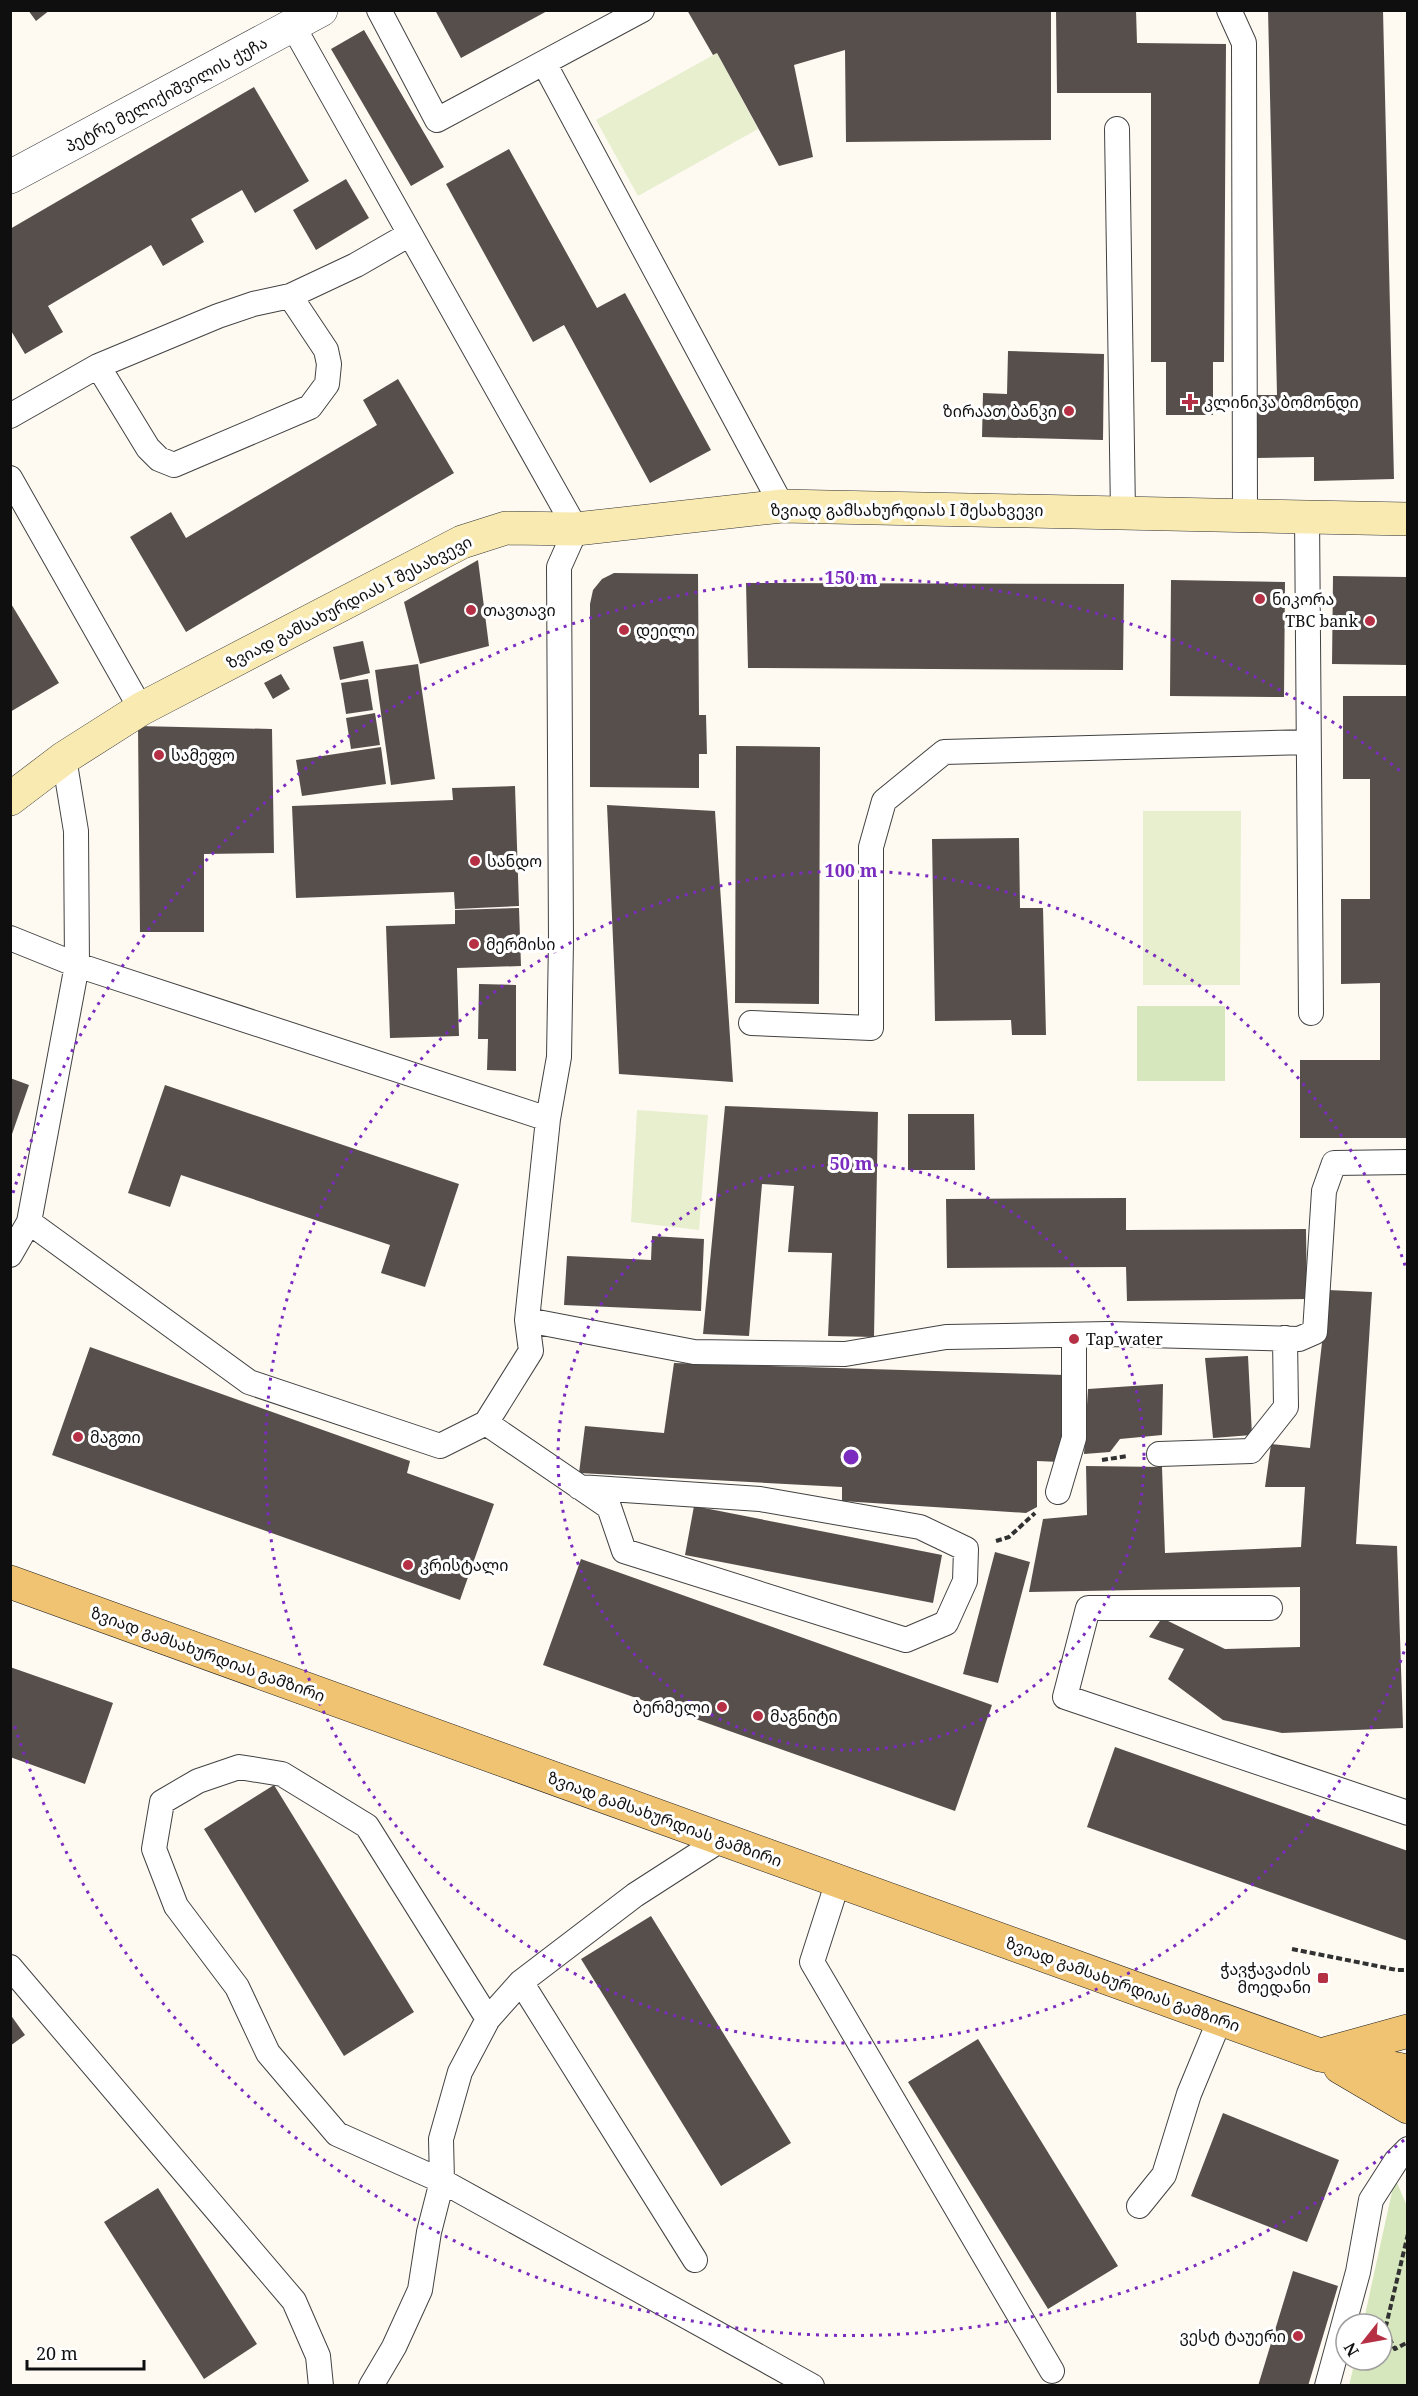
<svg xmlns="http://www.w3.org/2000/svg" width="1418" height="2396" font-family="'Noto Serif','Noto Sans Georgian',serif">
	<style>
		.green { fill: #d7e7bd }
		.pitch { fill: #e7efce }
		.building { fill: #574f4c }
		.lines { fill: none; stroke-linecap: round; stroke-linejoin: round }
		.lane-casing { stroke: #424242; stroke-width: 26 }
		.street-casing { stroke: #424242; stroke-width: 34 }
		.secondary-casing { stroke: #313131; stroke-width: 34 }
		.primary-casing { stroke: #202020; stroke-width: 34 }
		.path { stroke: #313131; stroke-width: 4; stroke-dasharray: 6 3; stroke-linecap: butt }
		.lane { stroke: #fff; stroke-width: 24 }
		.street { stroke: #fff; stroke-width: 33 }
		.secondary { stroke: #f9eab2; stroke-width: 33 }
		.primary { stroke: #efc371; stroke-width: 33 }
		.ring { fill: none; stroke: #7b2cbf; stroke-width: 3; stroke-dasharray: 3 6 }
		.poi-dot { fill: #b63045; stroke: #fff; stroke-width: 2 }
		.labels { text-anchor: middle; stroke-width: 6; stroke-linejoin: round; paint-order: stroke }
		.street-label { font-size: 16px; fill: #0f0f0f; stroke: #fff }
		.poi-label { font-size: 16px; fill: #0f0f0f; stroke: #fff; text-anchor: start }
		.centre { fill: #7b2cbf; stroke: #fff; stroke-width: 3 }
		.ring-label { font-size: 18px; text-anchor: middle; font-weight: bold; fill: #7b2cbf; stroke: #fff; stroke-width: 6; stroke-linejoin: round; paint-order: stroke }
	</style>
	<rect width="100%" height="100%" fill="#fefaf2"/>
	<path class="green" d="M1137,1006H1225V1081H1137Z
		M1395,2178L1407,2206V2385L1349,2386L1355,2360H1382V2324H1363Z"/>
	<path class="pitch" d="M717,53L758,129L638,196L596,120Z
		M1143,811H1241L1240,985H1143Z
		M637,1110L708,1115L699,1230L631,1222Z"/>
	<path class="building" d="M28,10H50L36,21Z
		M435,10H549L461,58Z
		M687,10H1051V140L846,142L845,50L794,65L813,157L779,166L717,53L713,55Z
		M1056,10H1136L1137,43L1226,44L1224,362H1213V415H1166V362H1151V93H1057Z
		M1268,10H1383L1394,479L1314,481V457L1256,458L1254,395H1277Z
		M364,30L444,167L411,186L331,49Z
		M254,87L309,181L255,213L242,190L191,219L204,242L163,266L151,245L48,306L63,332L25,354L10,329V229Z
		M509,149L597,308L625,293L711,450L650,483L564,325L533,342L446,184Z
		M346,179L369,218L316,250L293,210Z
		M1008,351L1104,354L1103,440L982,437L983,393L1007,394Z
		M398,379L454,473L186,632L130,537L171,512L186,538L377,425L363,400Z
		M478,560L489,646L420,664L404,602Z
		M614,573L698,574L699,715H706L707,754H699V788L590,787V604L593,590L602,579Z
		M1333,576L1408,577V665L1332,664Z
		M1171,580L1285,582L1284,697L1170,696Z
		M746,583L1124,584L1123,670L748,668Z
		M10,602L59,683L10,712Z
		M363,641L370,673L340,680L333,647Z
		M418,664L435,779L391,785L375,670Z
		M281,674L290,689L273,699L264,683Z
		M368,679L373,710L346,714L341,683Z
		M1343,696H1408V1138H1300V1060H1380V983L1341,984V899H1370V779H1343Z
		M375,713L380,745L351,749L346,718Z
		M138,726L272,729L274,853L204,854V932H140Z
		M736,746L820,747L819,1004L735,1003Z
		M381,747L386,784L302,796L296,760Z
		M515,786L519,906L455,909L454,892L296,898L292,806L453,800L452,788Z
		M607,805L715,811L733,1082L619,1074Z
		M1019,838L1020,908H1043L1046,1035H1012L1011,1020L935,1021L932,839Z
		M519,908L521,966L457,968L459,1036L390,1038L386,926L455,924V910Z
		M479,984L516,985V1071L487,1070L488,1039H478Z
		M10,1078L29,1085L11,1137H10Z
		M165,1085L459,1184L425,1287L381,1273L390,1245L181,1175L170,1207L128,1193Z
		M725,1106L878,1112L874,1337L828,1336L832,1253L788,1252L794,1186L762,1184L749,1336L703,1334Z
		M908,1114H974L975,1170H908Z
		M1126,1198V1230L1306,1229L1307,1299L1127,1301L1126,1267L947,1268L946,1199Z
		M652,1236L704,1239L701,1311L564,1305L567,1256L651,1260Z
		M1328,1290L1372,1292L1356,1544L1397,1546L1403,1728L1282,1733L1223,1720L1168,1679L1184,1649L1149,1637L1162,1618L1225,1649L1300,1647V1587L1029,1592L1043,1519L1087,1515L1086,1466L1162,1467L1165,1553L1301,1547L1305,1487H1265L1271,1444L1310,1448Z
		M90,1347L410,1461L407,1473L494,1504L460,1600L52,1455Z
		M1248,1356L1252,1435L1213,1438L1205,1358Z
		M674,1363L1065,1375L1060,1462L1037,1461V1507L1026,1513L842,1501V1487L579,1473L585,1426L664,1433Z
		M1163,1384L1162,1435L1120,1439L1110,1452L1084,1454L1088,1389Z
		M694,1506L942,1555L933,1603L685,1555Z
		M995,1552L1030,1562L998,1683L963,1674Z
		M581,1559L992,1705L955,1811L543,1665Z
		M10,1667L113,1703L85,1784L10,1757Z
		M1115,1747L1408,1851V1941L1087,1827Z
		M274,1785L414,2012L344,2056L204,1829Z
		M651,1916L791,2143L721,2186L581,1959Z
		M10,2014L25,2035L10,2046Z
		M978,2039L1118,2266L1048,2309L908,2082Z
		M1223,2113L1339,2160L1307,2242L1191,2196Z
		M158,2188L257,2344L204,2379L104,2222Z
		M1293,2271L1338,2286L1308,2386H1258Z"/>
	<g class="lines">
		<defs>
			<path id="lane" d="M379,10L437,120L642,10
				M1229,10L1244,43L1245,514
				M544,63L782,506
				M1117,129L1123,512
				M98,366L148,448L159,459L174,465L310,407L327,384L329,364L326,350L290,296
				M10,416L98,366L218,316L253,304L290,296L356,265L410,234
				M10,478L141,709
				M1307,515L1311,1013
				M10,938L77,965L548,1119
				M751,1023L871,1028V847L884,801L944,752L1308,742
				M29,1222L249,1382L440,1446L486,1423L531,1351L527,1320L548,1119L559,1057L561,941L559,567L576,529L293,26
				M10,1255L29,1222L77,965L76,831L64,758
				M527,1320L694,1352L845,1354L946,1337L1109,1334L1299,1339L1315,1332L1324,1191L1334,1163L1408,1162
				M486,1423L609,1507L624,1551L906,1640L946,1623L965,1581L966,1549L920,1527L760,1499L579,1487
				M1159,1454L1251,1451L1286,1407L1285,1338
				M1058,1492L1074,1438V1335
				M1270,1608H1088L1065,1697L1408,1813
				M838,1881L812,1962L1052,2371
				M10,1967L294,2301L318,2356L321,2386
				M521,1982L695,2260
				M488,2019L367,1826L282,1774L239,1767L198,1781L162,1802L154,1849L176,1906L237,1987L268,2053L337,2134L442,2181L812,2386
				M1139,2206L1164,2175L1189,2094L1220,2019
				M371,2386L394,2347L420,2290L429,2232L442,2181L441,2139L460,2072L488,2019L521,1982L635,1895L722,1839
				M1327,2386L1358,2272L1371,2200L1396,2161L1408,2149"/>
			<path id="street" d="M10,177L321,10"/>
			<path id="secondary" d="M10,799L64,758L141,709L462,542L506,528L576,529L782,506L1408,519"/>
			<path id="primary" d="M10,1582L1320,2055L1408,2071
				M1328,2053L1408,2031
				M1340,2067L1408,2107"/>
		</defs>
		<use href="#lane" class="lane-casing"/>
		<use href="#street" class="street-casing"/>
		<use href="#secondary" class="secondary-casing"/>
		<use href="#primary" class="primary-casing"/>
		<path class="path" d="M1102,1460L1128,1456
			M996,1541L1009,1537L1035,1513
			M1292,1949L1397,1970H1408
			M1408,2234L1385,2330L1395,2349L1408,2342"/>
		<use href="#lane" class="lane"/>
		<use href="#street" class="street"/>
		<use href="#secondary" class="secondary"/>
		<use href="#primary" class="primary"/>
	</g>
	<g class="ring">
		<circle cx="851" cy="1457" r="293"/>
		<path d="M1407 1643A586 586 0 1 1 1407 1271"/>
		<path d="M1404 2140A879 879 0 0 1 13 1721M13 1193A879 879 0 0 1 1404 774"/>
	</g>
	<g class="poi-dot">
		<path d="M1187 393h6v6h6v6h-6v6h-6v-6h-6v-6h6z"/>
		<circle cx="1069" cy="411" r="6"/>
		<circle cx="1260" cy="599" r="6"/>
		<circle cx="471" cy="610" r="6"/>
		<circle cx="1370" cy="621" r="6"/>
		<circle cx="624" cy="630" r="6"/>
		<circle cx="159" cy="755" r="6"/>
		<circle cx="475" cy="861" r="6"/>
		<circle cx="474" cy="944" r="6"/>
		<circle cx="1074" cy="1339" r="6"/>
		<circle cx="78" cy="1437" r="6"/>
		<circle cx="408" cy="1565" r="6"/>
		<circle cx="722" cy="1707" r="6"/>
		<circle cx="758" cy="1716" r="6"/>
		<rect x="1317" y="1972" width="12" height="12" rx="3"/>
		<circle cx="1298" cy="2336" r="6"/>
	</g>
	<g class="labels">
		<g class="street-label">
			<text transform="translate(166 94) rotate(-28)" y="6">პეტრე მელიქიშვილის ქუჩა</text>
			<text x="907" y="516">ზვიად გამსახურდიას I შესახვევი</text>
			<text transform="translate(349 602) rotate(-27)" y="6">ზვიად გამსახურდიას I შესახვევი</text>
			<text transform="translate(208 1654) rotate(20)" y="6">ზვიად გამსახურდიას გამზირი</text>
			<text transform="translate(665 1819) rotate(20)" y="6">ზვიად გამსახურდიას გამზირი</text>
			<text transform="translate(1123 1984) rotate(20)" y="6">ზვიად გამსახურდიას გამზირი</text>
		</g>
		<g class="poi-label">
			<text x="1204" y="408">კლინიკა ბომონდი</text>
			<text x="1057" y="417" text-anchor="end">ზირაათ ბანკი</text>
			<text x="1272" y="605">ნიკორა</text>
			<text x="483" y="616">თავთავი</text>
			<text x="1358" y="627" text-anchor="end">TBC bank</text>
			<text x="636" y="636">დეილი</text>
			<text x="171" y="761">სამეფო</text>
			<text x="487" y="867">სანდო</text>
			<text x="486" y="950">მერმისი</text>
			<text x="1086" y="1345">Tap water</text>
			<text x="90" y="1443">მაგთი</text>
			<text x="420" y="1571">კრისტალი</text>
			<text x="710" y="1713" text-anchor="end">ბერმელი</text>
			<text x="770" y="1722">მაგნიტი</text>
			<text x="1311" y="1975" text-anchor="end">ჭავჭავაძის<tspan x="1311" dy="18">მოედანი</tspan></text>
			<text x="1286" y="2342" text-anchor="end">ვესტ ტაუერი</text>
		</g>
	</g>
	<circle cx="851" cy="1457" r="9" class="centre"/>
	<g class="ring-label">
		<text x="851" y="584">150 m</text>
		<text x="851" y="877">100 m</text>
		<text x="851" y="1170">50 m</text>
	</g>
	<rect width="1418" height="2396" fill="none" stroke="#0f0f0f" stroke-width="24"/>
	<g transform="translate(1364 2342) rotate(239)"><circle r="28" fill="#ffffff" stroke="#9f9f9f" stroke-width="1.5"/>
	<path d="M0-4.5L10 22L0 15L-10 22Z" fill="#b63045"/>
	<text y="-9" font-size="16" font-weight="bold" text-anchor="middle" fill="#0f0f0f">N</text>
	</g>
	<path d="M27 2360v9h117v-9" fill="none" stroke="#0f0f0f" stroke-width="3"/>
	<text x="36" y="2360" font-size="18" fill="#0f0f0f" stroke="#ffffff" stroke-width="4.5" paint-order="stroke">20 m</text>
</svg>
